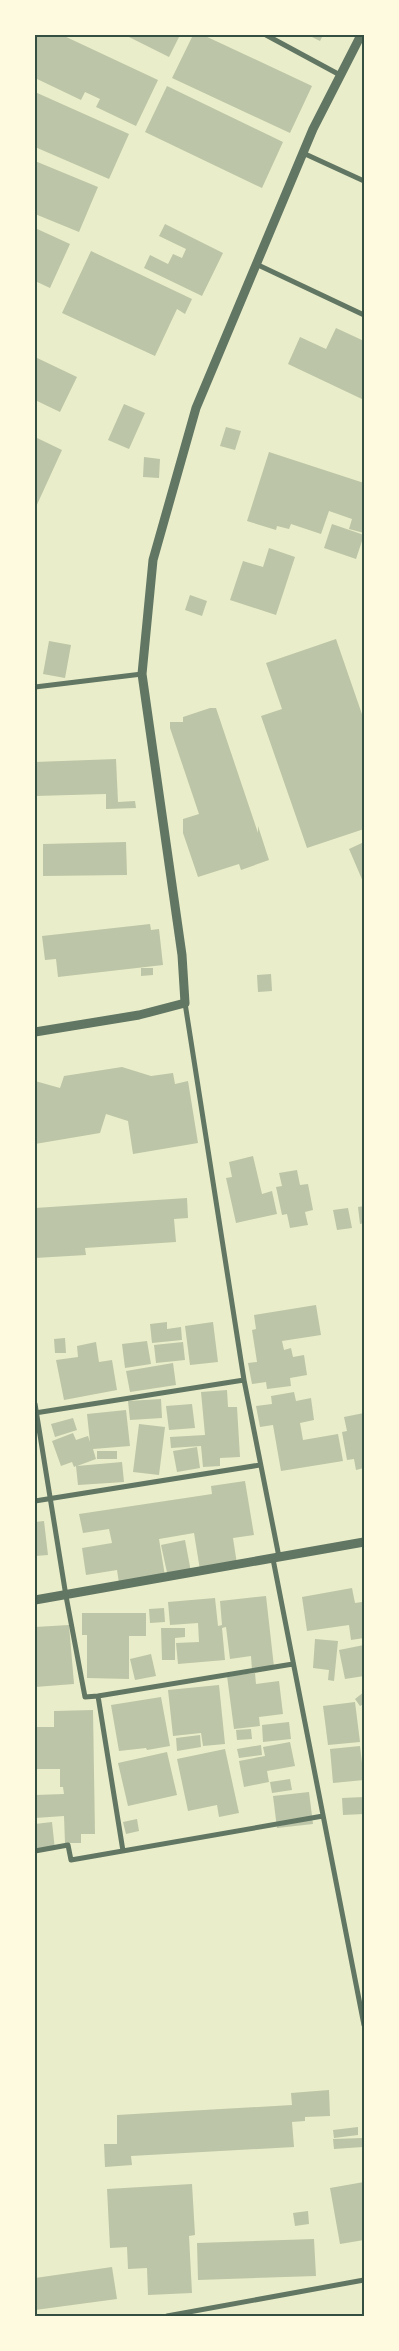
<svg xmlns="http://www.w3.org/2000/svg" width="399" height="2351" font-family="Poppins,sans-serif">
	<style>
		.building { fill: #bcc5a7 }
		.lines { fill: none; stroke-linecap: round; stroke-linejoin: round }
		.minor { stroke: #617663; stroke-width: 5 }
		.tertiary { stroke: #617663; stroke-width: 9 }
		.neatline { fill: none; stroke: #344e41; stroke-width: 2 }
	</style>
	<rect width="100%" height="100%" fill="#e9edc9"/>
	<path class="building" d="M37,35H62L158,80L136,126L96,107L100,99L85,92L81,100L35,78V40Z
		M125,35H180L169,57Z
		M193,35H203L312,86L290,133L172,78Z
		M308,35H323L320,41Z
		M167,86L283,142L262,188L145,132Z
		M35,92L129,134L109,179L35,147Z
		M35,161L98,187L79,232L35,214Z
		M165,224L223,253L202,296L144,268L150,255L168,264L173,254L182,258L186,249L159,236Z
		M35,228L70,244L50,288L35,281Z
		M91,251L192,299L185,314L177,309L155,356L62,313Z
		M336,328L364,341V400L288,364L300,337L326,349Z
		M35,357L77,377L60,412L35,400Z
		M124,404L145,413L129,449L108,440Z
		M226,427L241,431L235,450L220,446Z
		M35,437L62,450L35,509Z
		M269,452L364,483V533L349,529L352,519L329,511L321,534L291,524L289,529L277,526L276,530L247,521Z
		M144,457L160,459L159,478L143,477Z
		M332,524L364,535L356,559L324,548Z
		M269,548L295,557L276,615L230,600L243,561L263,567Z
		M190,595L207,601L202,616L185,610Z
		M336,639L364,720V829L307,848L261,716L282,709L266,663Z
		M49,641L71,645L65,678L43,674Z
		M210,708H216L258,833V826L269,860L241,870L239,864L198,877L183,833V819L199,814L170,728V722H183V717Z
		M116,759L118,802L135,801L136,808L106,809V794L35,796V762Z
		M126,842L127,875L43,876V844Z
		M364,842V884L349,849Z
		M150,924L151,930L159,929L163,965L58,977L56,959L45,960L42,936Z
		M141,968H153V975L141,976Z
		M271,974L272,991L258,992L257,975Z
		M122,1067L151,1076L173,1073L175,1084L188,1081L198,1143L133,1154L128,1121L106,1114L100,1133L35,1144V1081L60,1088L64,1076Z
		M253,1156L262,1194L272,1191L277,1214L236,1223L226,1178L232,1177L229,1162Z
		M297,1170L300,1185L308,1184L313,1210L305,1212L308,1225L290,1228L287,1214L282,1215L276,1187L282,1186L279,1173Z
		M187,1198L188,1218L174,1219L176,1242L85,1248L86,1255L35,1258V1208Z
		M364,1206V1223L360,1224L358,1207Z
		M348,1208L352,1228L337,1230L333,1210Z
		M316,1305L321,1335L282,1341L284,1350L291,1348L293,1357L304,1355L307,1375L290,1378L291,1386L267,1389L266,1382L252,1384L248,1363L257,1362L252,1330L256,1329L254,1315Z
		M167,1322V1329L181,1327L182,1340L152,1343L150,1324Z
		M213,1322L218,1362L190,1365L185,1326Z
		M65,1338L66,1353H55L54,1339Z
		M147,1341L151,1364L125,1368L122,1344Z
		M96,1342L99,1362L112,1360L117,1390L64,1400L56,1360L78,1357L77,1346Z
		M183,1342L185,1360L156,1363L154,1345Z
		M173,1363L176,1385L130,1392L126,1371Z
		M227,1390L228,1407H237L240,1457L220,1458V1466L203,1467L201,1446L171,1448L170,1437L205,1435L201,1392Z
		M294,1392L296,1401L311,1398L314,1420L300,1423L303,1440L338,1434L343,1461L281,1471L273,1425L260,1427L256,1406L272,1404L271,1396Z
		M161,1399L162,1418L130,1420L128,1401Z
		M192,1404L195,1428L169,1430L166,1406Z
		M126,1410L130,1446L93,1449L96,1459L77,1466L122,1462L124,1482L78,1485L76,1466L74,1467L72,1462L61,1466L52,1441L73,1433L76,1440L88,1436L90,1442L87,1414Z
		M364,1413V1468L356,1470L354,1459L347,1460L342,1432L347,1431L344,1417Z
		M73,1418L77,1430L55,1437L51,1424Z
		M139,1424L165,1427L159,1475L133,1472Z
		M197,1447L200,1468L177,1472L173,1451Z
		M97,1451H117V1459H97Z
		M245,1481L254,1535L233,1538L237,1564L200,1570L194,1533L159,1539L165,1576L119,1583L117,1570L86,1575L82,1548L112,1543L109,1529L83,1533L79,1514L212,1494L211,1486Z
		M44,1521L48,1555L35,1556V1522Z
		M185,1540L191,1572L168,1577L161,1545Z
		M352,1588L355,1603L362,1602L364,1638L351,1640L349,1625L307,1631L302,1597Z
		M266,1596L274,1667L252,1670L251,1656L230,1659L226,1627L222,1628L225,1660L178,1664L176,1643L199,1642L198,1623L170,1625L168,1602L215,1598L218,1626L222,1625L220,1601Z
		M164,1608L165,1622L150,1623L149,1609Z
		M82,1613H146V1636H129V1679L87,1678V1635H82Z
		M69,1625L74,1684L35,1687V1627Z
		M161,1628H185V1637L175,1638V1660H162Z
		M315,1639L338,1641L334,1681L328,1680L329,1670L313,1668Z
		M364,1645V1676L345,1679L339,1650Z
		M151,1654L156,1676L135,1680L130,1659Z
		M255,1673L256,1684L279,1681L283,1714L259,1717L260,1726L234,1729L227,1676Z
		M219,1685L225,1744L203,1746L201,1733L173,1736L168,1690Z
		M364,1692V1712H362V1705L360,1706L355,1699Z
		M161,1697L170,1746L147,1750L146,1748L119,1751L111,1705Z
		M355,1702L360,1742L328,1745L323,1706Z
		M93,1710L95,1834H81V1843H65L64,1816L35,1818V1795L64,1794L63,1787H60V1769H35V1727H54V1711Z
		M289,1722L291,1739L263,1742L262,1725Z
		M251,1729L252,1739L237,1740L236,1730Z
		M200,1735L201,1747L177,1751L176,1738Z
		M290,1742L295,1766L267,1771L269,1782L244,1787L239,1761L265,1756L263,1747Z
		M261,1745L262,1755L239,1758L237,1749Z
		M360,1746L364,1780L333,1783L330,1749Z
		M225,1749L239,1813L219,1817L217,1805L188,1811L177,1759Z
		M167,1752L177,1795L128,1806L118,1763Z
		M290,1779L292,1790L272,1793L270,1782Z
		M309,1792L313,1824L277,1828L273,1796Z
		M364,1797V1814L343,1815L342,1798Z
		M137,1819L139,1831L126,1834L123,1822Z
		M52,1822L55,1850L35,1852V1824Z
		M329,2090L330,2116L305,2117V2121L292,2122L294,2147L131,2156L132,2165L105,2167L104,2144H117V2115L292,2105L291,2093Z
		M358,2127V2135L334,2138L333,2130Z
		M362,2138L363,2147L334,2149L333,2139Z
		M364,2182V2240L340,2244L330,2188Z
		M192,2184L195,2235L189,2236L192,2293L148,2295L147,2268L128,2269L127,2247L110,2248L107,2189Z
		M308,2211L309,2224L295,2226L293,2213Z
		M314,2239L316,2276L198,2280L197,2243Z
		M112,2267L117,2299L35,2310V2278Z"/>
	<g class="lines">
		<path class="minor" d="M266,35L340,75
			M303,153L364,181
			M256,264L364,315
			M35,687L142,674
			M185,1003L244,1380
			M35,1404L66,1596L85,1697L98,1696
			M35,1413L244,1380L279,1557
			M35,1501L260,1465
			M273,1559L364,2025
			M35,1851L68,1845L71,1860L323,1816
			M123,1851L98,1696L293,1664
			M167,2316L364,2280"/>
		<path class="tertiary" d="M35,1032L139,1015L185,1003L182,955L142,674L153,560L196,408L313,129L361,35
			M35,1600L364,1542"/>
	</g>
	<rect width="399" height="2351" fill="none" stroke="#fefae0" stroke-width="72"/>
	<rect x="36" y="36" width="327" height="2279" class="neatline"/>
</svg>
